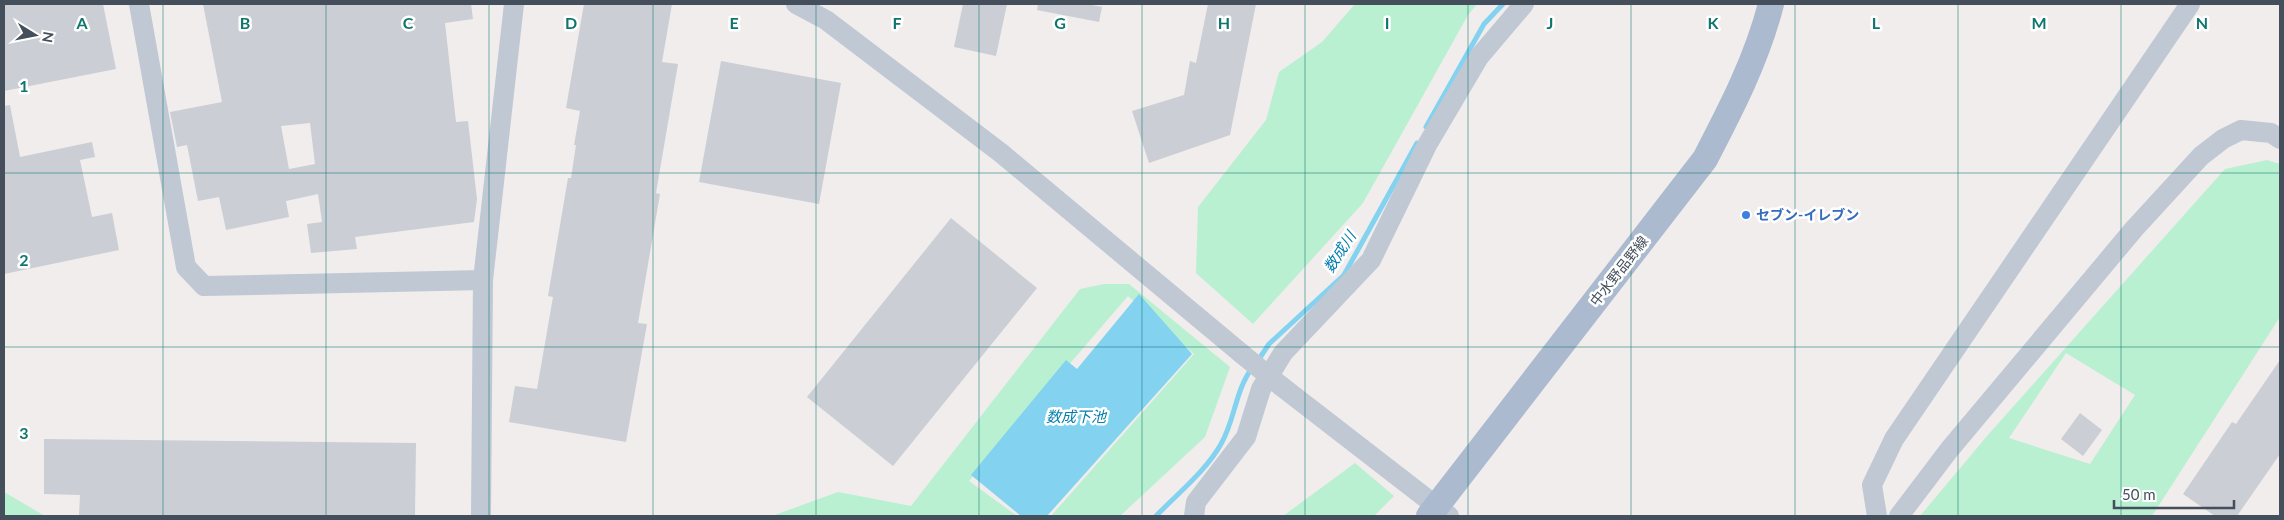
<svg xmlns="http://www.w3.org/2000/svg" width="2284" height="520" font-family="Lato,'Noto Sans JP',sans-serif">
	<style>
		.green { fill: #b8f0d1; fill-rule: evenodd }
		.water { fill: #82d2f0 }
		.lines { fill: none; stroke-linecap: round; stroke-linejoin: round }
		.stream { stroke: #82d2f0; stroke-width: 5 }
		.building { fill: #cbced5; fill-rule: evenodd }
		.minor { stroke: #bfc8d3; stroke-width: 20 }
		.major { stroke: #abbace; stroke-width: 26 }
		.minor-bridge { stroke: #bfc8d3; stroke-width: 20 }
		.grid { fill: none; stroke: #0f766e; stroke-width: 1; stroke-opacity: 0.55 }
		.shop-dot { fill: #3f7fe0; stroke: #fff; stroke-width: 2 }
		.labels { text-anchor: middle; stroke-width: 5; stroke-linejoin: round; paint-order: stroke }
		.shop-label { font-size: 14px; font-weight: bold; fill: #366cbe; stroke: #fff; text-anchor: start }
		.street-label { font-size: 14px; fill: #444f5b; stroke: #fff }
		.water-label { font-size: 15px; font-style: italic; fill: #057fad; stroke: #fff }
		.grid-label { font-size: 16px; text-anchor: middle; font-weight: bold; fill: #0f766e; stroke: #fff; stroke-width: 5; stroke-linejoin: round; paint-order: stroke }
	</style>
	<rect width="100%" height="100%" fill="#f0edec"/>
	<path class="green" d="M1355,4H1477L1468,15L1363,203L1253,324L1196,273L1198,207L1266,120L1279,72L1322,42Z
		M2267,160L2280,164V317L2152,516H1920L1987,436L2225,169ZM2066,353L2135,395L2090,464L2009,438Z
		M1104,284H1129L1230,367L1205,437L1120,516H1051L1194,354L1128,296L969,481L1017,516H772L838,492L911,506L1080,289Z
		M1355,463L1394,496L1374,516H1283Z
		M4,492L45,516H4Z"/>
	<path class="water" d="M1139,294L1192,354L1047,516H1021L971,475L1066,360L1077,369Z"/>
	<g class="lines">
		<path class="stream" d="M1426,127L1484,24L1503,4
			M1257,362L1269,344L1344,275L1417,143
			M1156,516C1177,494 1206,471 1221,444C1235,420 1235,391 1252,368"/>
	</g>
	<path class="building" d="M4,4H103L116,69L4,91Z
		M203,4H471L473,19L445,23L456,122L468,121L477,199L474,222L355,237L357,249L311,253L307,224L322,222L318,194L286,201L289,217L226,230L219,197L198,201L187,145L177,147L170,112L222,102ZM310,123L315,164L289,169L281,126Z
		M584,4H672L662,62L678,64L656,193L660,194L638,323L647,324L626,442L509,422L515,386L537,389L553,297L548,296L568,178H571L576,145H574L580,111L566,108Z
		M963,4H1007L996,56L954,47Z
		M1038,4H1087L1102,7L1099,22L1037,10Z
		M1208,4H1256L1230,135L1149,163L1132,111L1184,95L1190,61L1196,63Z
		M721,61L841,83L819,204L699,182Z
		M10,105L20,157L92,142L95,157L80,160L92,217L112,213L119,250L4,274V106Z
		M951,218L1037,288L893,466L807,397Z
		M2280,360V454L2237,516H2215L2183,494L2232,422L2236,424Z
		M2080,413L2102,430L2083,456L2061,439Z
		M44,439L416,443L415,516H79L80,495L44,494Z"/>
	<g class="lines">
		<path class="minor" d="M139,4L186,267L204,286L483,280
			M796,4L826,20L1001,153L1242,354
			M1281,386L1449,516
			M481,516L483,280L514,4
			M1194,516L1196,502L1246,437L1261,389L1283,353L1371,260L1427,145L1479,57L1524,4
			M1877,516L1872,485L1894,439L2190,4
			M1899,516L1949,450L2134,229L2201,156L2223,139L2241,130L2271,133L2280,139"/>
		<path class="major" d="M1429,516L1705,159C1731,109 1757,59 1771,4"/>
		<path class="minor-bridge" d="M1242,354L1281,386"/>
	</g>
	<path class="grid" d="M163,4V516M326,4V516M489,4V516M653,4V516M816,4V516M979,4V516M1142,4V516M1305,4V516M1468,4V516M1631,4V516M1795,4V516M1958,4V516M2121,4V516M4,173H2280M4,347H2280"/>
	<circle class="shop-dot" cx="1746" cy="215" r="5"/>
	<g class="labels">
		<g class="shop-label">
			<text x="1756" y="220">セブン-イレブン</text>
		</g>
		<g class="street-label">
			<text transform="translate(1619 271) rotate(-52)" y="5">中水野品野線</text>
		</g>
		<g class="water-label">
			<text transform="translate(1340 252) rotate(-57)" y="5">数成川</text>
			<text x="1076" y="422">数成下池</text>
		</g>
	</g>
	<g class="grid-label">
		<text x="82" y="29">A</text>
		<text x="245" y="29">B</text>
		<text x="408" y="29">C</text>
		<text x="571" y="29">D</text>
		<text x="734" y="29">E</text>
		<text x="897" y="29">F</text>
		<text x="1060" y="29">G</text>
		<text x="1224" y="29">H</text>
		<text x="1387" y="29">I</text>
		<text x="1550" y="29">J</text>
		<text x="1713" y="29">K</text>
		<text x="1876" y="29">L</text>
		<text x="2039" y="29">M</text>
		<text x="2202" y="29">N</text>
		<text x="24" y="92">1</text>
		<text x="24" y="266">2</text>
		<text x="24" y="439">3</text>
	</g>
	<rect width="2284" height="520" fill="none" stroke="#444f5b" stroke-width="10"/>
	<g transform="translate(35 35) rotate(100)" stroke="#ffffff" stroke-width="4" paint-order="stroke">
	<path d="M0-4L9 19L0 12L-9 19Z" fill="#444f5b"/>
	<text y="-8" font-size="14" font-weight="bold" text-anchor="middle" fill="#444f5b">N</text>
	</g>
	<path d="M2114 500v8h120v-8" fill="none" stroke="#444f5b" stroke-width="2.5"/>
	<text x="2122" y="500" font-size="15" fill="#444f5b" stroke="#ffffff" stroke-width="4" paint-order="stroke">50 m</text>
</svg>
